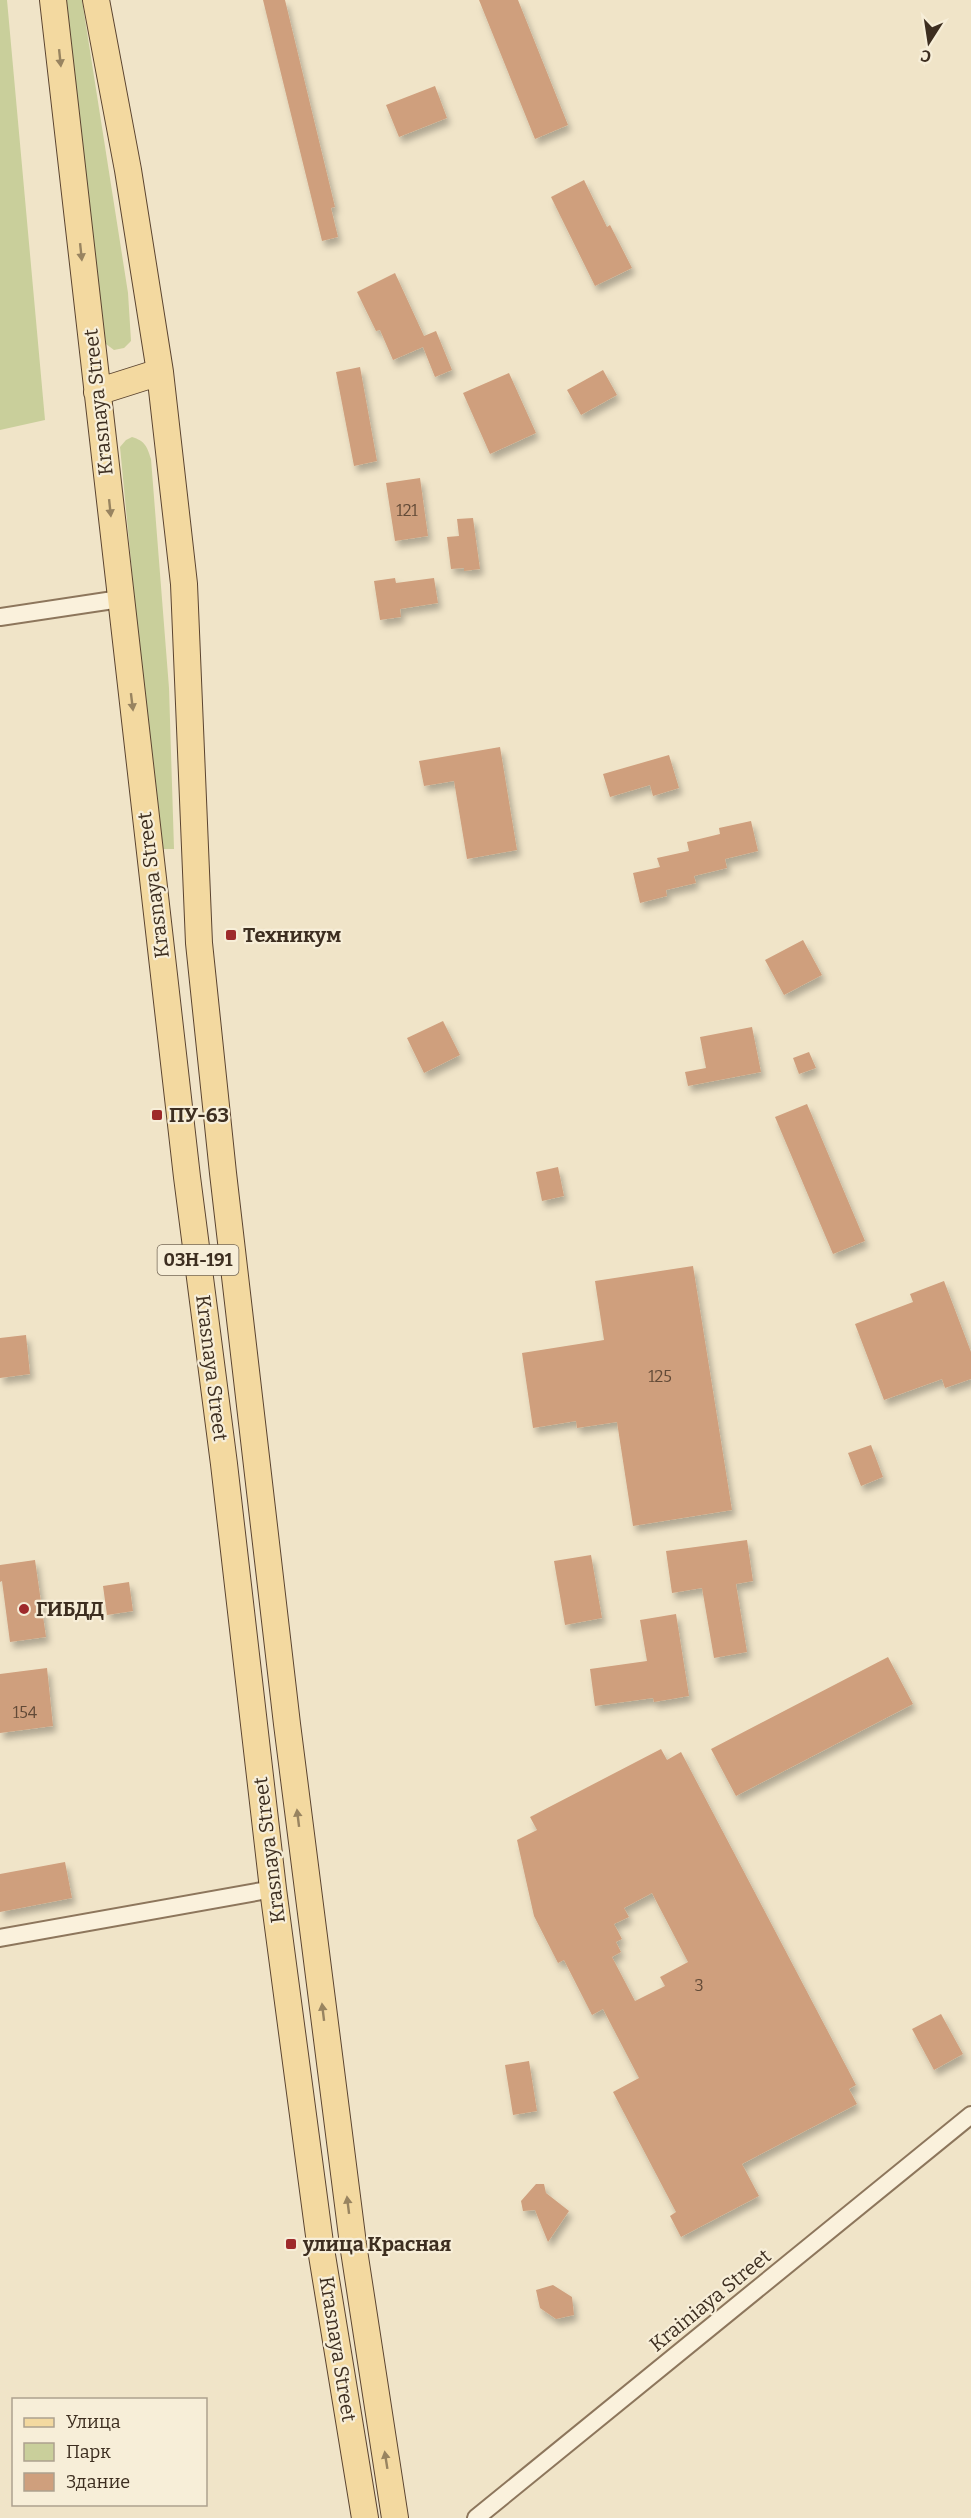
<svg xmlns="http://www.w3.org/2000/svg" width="971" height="2518" font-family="Bitter,serif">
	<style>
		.green { fill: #c9cf9b }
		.building { fill: #cf9f7d; fill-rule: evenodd; filter: url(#shadow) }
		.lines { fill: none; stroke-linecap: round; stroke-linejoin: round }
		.street-casing { stroke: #8d765c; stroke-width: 20 }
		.primary-casing { stroke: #5b4430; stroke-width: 28 }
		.street { stroke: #faf1dc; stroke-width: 16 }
		.primary { stroke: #f3d9a0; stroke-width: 26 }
		.oneway { fill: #988460 }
		.poi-dot { fill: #9e2a2b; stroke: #f7eed8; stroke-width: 2 }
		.labels { text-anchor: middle; stroke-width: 4.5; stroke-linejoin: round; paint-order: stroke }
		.number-label { font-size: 16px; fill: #624a37 }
		.shield { fill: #f7eed8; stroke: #756857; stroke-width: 1.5 }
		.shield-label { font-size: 18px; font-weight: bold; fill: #3d2e20 }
		.street-label { font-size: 20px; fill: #3d2e20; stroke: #f7eed8 }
		.poi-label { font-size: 20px; font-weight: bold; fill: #3d2e20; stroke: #f7eed8; text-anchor: start }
	</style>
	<defs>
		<filter id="shadow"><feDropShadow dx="3.5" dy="6" stdDeviation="3" flood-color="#0004"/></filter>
	</defs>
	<rect width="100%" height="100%" fill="#f0e4c8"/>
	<path class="green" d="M0,0H7L45,420L0,430Z
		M63,0H82L128,293L131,341L124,348L114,350L106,344L76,139Z
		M132,437C145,441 147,446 151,459L169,688L174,849H163L139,645L120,447L126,440Z"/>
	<path class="building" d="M263,0H285L335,207L331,208L338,237L322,241Z
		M479,0H518L568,125L535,139Z
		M435,86L447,118L399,137L386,105Z
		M584,180L607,227L610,225L632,268L595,286L551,197Z
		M395,273L424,336L436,331L452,370L435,377L423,347L393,360L380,330L376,331L357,292Z
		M360,367L377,461L354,466L336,372Z
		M603,370L617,395L581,415L567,390Z
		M509,373L536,433L490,454L463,393Z
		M420,478L428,536L395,541L386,483Z
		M473,518L480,569L464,571V568L451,569L447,537L459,536L457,519Z
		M395,578L396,583L434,578L438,603L400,609L401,617L380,620L374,581Z
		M500,747L517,850L467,859L454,781L424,786L419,761Z
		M669,755L679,788L653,796L650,785L610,797L603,774Z
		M751,821L758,851L725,859L727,868L694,876L696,883L666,890L667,896L640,903L633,873L660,867L657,858L689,851L687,842L720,834L719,828Z
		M803,940L822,975L784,995L765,960Z
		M443,1021L460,1055L424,1073L407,1038Z
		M752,1027L761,1072L688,1086L685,1072L706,1068L700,1037Z
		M809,1052L816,1068L799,1074L793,1058Z
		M807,1104L865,1241L833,1254L775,1117Z
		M558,1167L564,1196L542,1201L536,1172Z
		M693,1266L732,1510L633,1526L617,1422L577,1428L576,1421L533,1428L522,1353L604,1340L595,1281Z
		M944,1281L971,1352V1379L945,1388L942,1379L884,1400L855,1324L913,1302L910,1294Z
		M26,1335L30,1374L0,1378V1338Z
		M871,1445L883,1477L861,1486L848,1453Z
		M747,1540L753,1581L736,1584L747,1652L714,1658L702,1588L672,1593L666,1551Z
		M591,1555L602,1618L565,1625L554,1561Z
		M35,1560L46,1637L10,1642L2,1581L0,1582V1565Z
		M129,1582L133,1611L107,1615L103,1586Z
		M676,1614L689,1696L654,1702L653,1698L595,1706L590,1669L647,1661L640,1620Z
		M888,1657L913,1704L736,1796L711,1749Z
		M47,1668L53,1726L0,1733V1674Z
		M661,1749L667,1760L681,1752L856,2085L849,2089L857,2104L742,2164L759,2196L681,2237L670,2216L676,2212L613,2092L639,2078L603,2009L592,2015L564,1960L558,1963L534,1916L517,1840L537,1830L530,1817ZM652,1893L688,1962L660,1977L665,1986L635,2001L612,1957L621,1952L616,1942L622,1939L614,1924L629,1917L624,1908Z
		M65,1862L72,1898L0,1912V1874Z
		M941,2014L963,2054L934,2070L912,2029Z
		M529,2061L537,2111L513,2115L505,2065Z
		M536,2184H544L546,2193L569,2211L548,2242L535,2210L523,2211L521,2201Z
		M553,2285L572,2297L574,2315L556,2319L540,2308L536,2290Z"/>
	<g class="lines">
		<defs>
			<path id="street" d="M0,617L120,599
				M0,1938L273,1889
				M476,2518L971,2115"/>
			<path id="primary" d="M53,0L187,1177L224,1464L273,1889L320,2243L365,2518
				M96,0L128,170L160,372L184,584L199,943L223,1173L287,1724L353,2244L395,2518
				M97,392L160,372"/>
		</defs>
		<use href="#street" class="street-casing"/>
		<use href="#primary" class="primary-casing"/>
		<use href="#street" class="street"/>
		<use href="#primary" class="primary"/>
	</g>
	<defs><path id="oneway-solid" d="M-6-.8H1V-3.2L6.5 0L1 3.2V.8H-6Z" transform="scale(1.5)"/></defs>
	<g class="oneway">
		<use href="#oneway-solid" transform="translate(60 58) rotate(84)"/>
		<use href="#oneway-solid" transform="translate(81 252) rotate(84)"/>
		<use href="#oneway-solid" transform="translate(110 508) rotate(84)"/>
		<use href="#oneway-solid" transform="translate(132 702) rotate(83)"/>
		<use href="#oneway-solid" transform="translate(298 1818) rotate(-97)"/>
		<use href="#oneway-solid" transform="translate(323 2012) rotate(-97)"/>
		<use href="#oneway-solid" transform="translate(348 2205) rotate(-97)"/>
		<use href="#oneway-solid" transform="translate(386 2460) rotate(-99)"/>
	</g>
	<g class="poi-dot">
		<rect x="225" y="929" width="12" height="12" rx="3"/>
		<rect x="151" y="1109" width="12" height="12" rx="3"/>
		<circle cx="24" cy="1609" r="6"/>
		<rect x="285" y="2238" width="12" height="12" rx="3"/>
	</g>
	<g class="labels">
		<g class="number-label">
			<text x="407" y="516">121</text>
			<text x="660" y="1382">125</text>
			<text x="25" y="1718">154</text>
			<text x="699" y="1991">3</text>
		</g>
		<rect class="shield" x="157.5" y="1245" width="81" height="30" rx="4.5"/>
		<g class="shield-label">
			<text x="198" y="1266">03Н-191</text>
		</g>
		<g class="street-label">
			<text transform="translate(98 402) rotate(-96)" y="7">Krasnaya Street</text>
			<text transform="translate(153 885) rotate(-97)" y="7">Krasnaya Street</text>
			<text transform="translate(212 1368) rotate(83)" y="7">Krasnaya Street</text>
			<text transform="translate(269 1850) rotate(-97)" y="7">Krasnaya Street</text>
			<text transform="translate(710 2300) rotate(-39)" y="7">Krainiaya Street</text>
			<text transform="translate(338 2349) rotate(81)" y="7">Krasnaya Street</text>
		</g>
		<g class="poi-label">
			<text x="243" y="942">Техникум</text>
			<text x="169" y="1122">ПУ-63</text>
			<text x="36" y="1616">ГИБДД</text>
			<text x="303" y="2251">улица Красная</text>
		</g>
	</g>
	<rect x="12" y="2398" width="195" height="108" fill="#f7eed8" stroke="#ada18e" stroke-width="1.5"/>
	<rect x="24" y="2418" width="30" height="9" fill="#f3d9a0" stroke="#ada18e" stroke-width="1.5"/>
	<text x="66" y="2428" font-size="18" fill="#3d2e20">Улица</text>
	<rect x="24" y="2443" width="30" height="18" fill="#c9cf9b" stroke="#ada18e" stroke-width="1.5"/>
	<text x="66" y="2458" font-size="18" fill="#3d2e20">Парк</text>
	<rect x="24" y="2473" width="30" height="18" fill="#cf9f7d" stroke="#ada18e" stroke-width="1.5"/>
	<text x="66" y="2488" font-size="18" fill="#3d2e20">Здание</text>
	<g transform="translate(929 42) rotate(192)" stroke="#f7eed8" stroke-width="4.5" paint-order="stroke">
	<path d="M0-4.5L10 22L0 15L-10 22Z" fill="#3d2e20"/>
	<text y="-9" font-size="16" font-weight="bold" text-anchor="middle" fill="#3d2e20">С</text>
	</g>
</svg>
